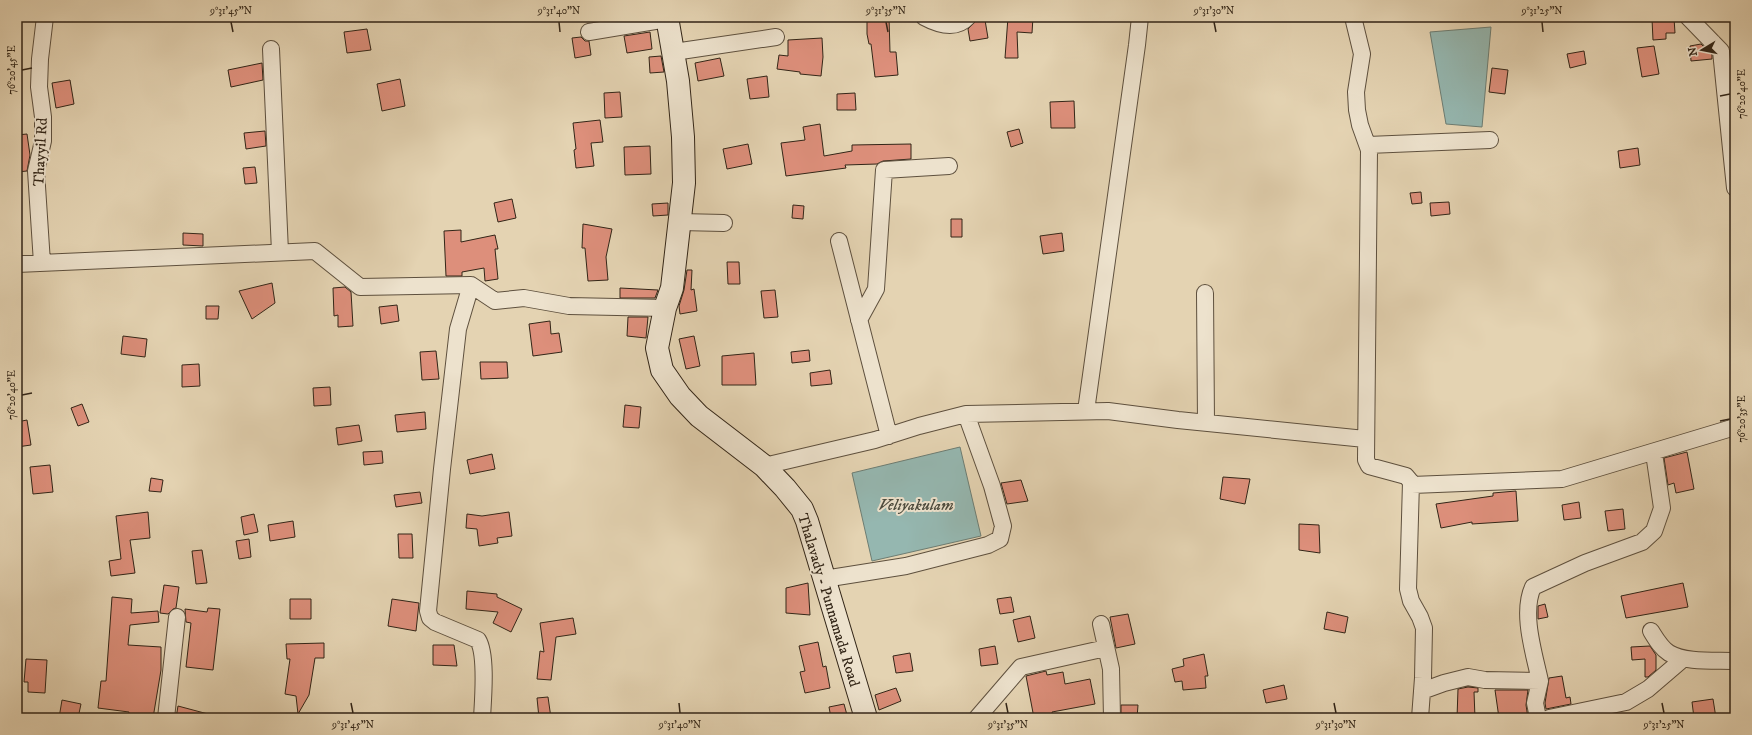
<svg xmlns="http://www.w3.org/2000/svg" width="1752" height="735" font-family="'IM FELL DW Pica',serif">
	<style>
		.water { fill: #95b7b0; stroke: #6d7d73 }
		.building { fill: #dd8f7b; stroke: #322517 }
		.lines { fill: none; stroke-linecap: round; stroke-linejoin: round }
		.street-casing { stroke: #5e503e; stroke-width: 18 }
		.secondary-casing { stroke: #322517; stroke-width: 24 }
		.street { stroke: #ede2cd; stroke-width: 16 }
		.secondary { stroke: #ede2cd; stroke-width: 22 }
		.ticks { fill: none; stroke: #322517; stroke-width: 1.5 }
		.labels { text-anchor: middle; stroke-width: 4; stroke-linejoin: round; paint-order: stroke }
		.street-label { font-size: 15px; fill: #322517; stroke: #ede2cd }
		.water-label { font-size: 16px; font-style: italic; fill: #4b4a3d; stroke: #ede2cd }
		.neatline { fill: none; stroke: #322517; stroke-width: 1.5 }
		.ticks-label { font-size: 10px; text-anchor: middle; fill: #322517 }
	</style>
	<rect width="100%" height="100%" fill="#e4d3b2"/>
	<filter id="stains"><feTurbulence type="fractalNoise" baseFrequency=".005" numOctaves="4"/><feColorMatrix values="0 0 0 0 .2 0 0 0 0 .09 0 0 0 0 .02 0 0 0 .5 -.17"/></filter>
	<radialGradient id="worn" r=".72"><stop offset=".6" stop-color="#630" stop-opacity="0"/><stop offset="1" stop-color="#630" stop-opacity=".3"/></radialGradient>
	<path class="water" d="M1491,27L1482,127L1446,124L1430,32Z
		M960,447L981,536L872,561L852,473Z"/>
	<path class="building" d="M867,17H889L890,52H896L898,75L875,77L871,44H869L867,34Z
		M1008,17H1033L1032,33L1017,32L1018,58H1005Z
		M1674,18L1675,33H1666V39L1653,40L1652,19Z
		M985,20L988,38L970,41L968,29L976,21Z
		M367,29L371,50L347,53L344,32Z
		M650,32L652,49L627,53L624,36Z
		M581,37L585,41H589L591,55L575,58L572,38Z
		M822,38L823,57L821,76L800,74V72L777,69L779,55L788,56V40Z
		M1701,44L1712,55V59L1691,61L1690,46Z
		M1654,46L1659,74L1642,77L1637,48Z
		M1584,51L1586,64L1570,68L1567,54Z
		M661,56L664,72L650,73L649,57Z
		M720,58L724,76L698,81L695,63Z
		M262,63L263,80L231,87L228,70Z
		M1492,68L1508,70L1505,94L1489,92Z
		M767,76L769,97L750,99L747,79Z
		M400,79L405,106L382,111L377,84Z
		M70,80L74,104L56,108L52,83Z
		M620,92L622,117L605,118L604,93Z
		M855,93L856,110H837V94Z
		M1074,101L1075,128H1051L1050,102Z
		M600,120L603,142L591,143L594,166L576,168L574,150L576,149L573,123Z
		M820,124L824,156L852,151V145L911,144V159L883,161L877,164L845,165L846,168L786,176L781,143L805,140L803,127Z
		M1019,129L1023,143L1011,147L1007,132Z
		M265,131L266,146L246,149L244,133Z
		M27,134L30,155L27,171L17,172V135Z
		M748,144L752,164L727,169L723,149Z
		M650,146L651,174L625,175L624,147Z
		M1638,148L1640,165L1620,168L1618,151Z
		M255,167L257,183L245,184L243,168Z
		M1421,192L1422,203L1412,204L1410,193Z
		M512,199L516,218L498,222L494,203Z
		M1449,202L1450,214L1431,216L1430,203Z
		M668,203V215L653,216L652,204Z
		M793,205L804,206L803,219L792,218Z
		M951,219H962V237H951Z
		M583,224L612,229L606,257L608,280L588,281L585,248H582Z
		M461,230V242L495,235L498,249H495L498,279L485,281L484,268L462,272V276H446L444,231Z
		M183,233L203,234V246L183,245Z
		M1062,233L1064,251L1043,254L1040,236Z
		M727,262H739L740,284H728Z
		M687,270H692L691,290L694,289L697,311L680,314L679,306L684,290Z
		M272,283L275,303L252,319L239,291Z
		M345,287L351,292L353,326L338,327V315L334,316L333,288Z
		M620,288L658,290L655,298H620Z
		M775,290L778,317L764,318L761,291Z
		M397,305L399,321L381,324L379,307Z
		M206,306H219L218,319H206Z
		M628,317H648L646,338L627,336Z
		M550,321L551,334L559,333L562,352L533,356L529,324Z
		M123,336L147,339L145,357L121,354Z
		M694,336L700,366L686,369L679,339Z
		M809,350L810,361L792,363L791,352Z
		M436,351L439,379L422,380L420,352Z
		M754,353L756,385H722V356Z
		M480,362H507L508,378L481,379Z
		M199,364L200,386L182,387V365Z
		M830,370L832,384L811,386L810,373Z
		M330,387L331,405L314,406L313,388Z
		M82,404L89,422L78,426L71,408Z
		M625,405L641,407L639,428L623,427Z
		M425,412L426,429L397,432L395,415Z
		M27,420L31,445L17,447V422Z
		M359,425L362,441L338,445L336,428Z
		M382,451L383,463L364,465L363,452Z
		M1687,452L1694,489L1676,493L1674,483L1668,485L1664,458Z
		M492,454L495,469L470,474L467,460Z
		M50,465L53,492L33,494L30,467Z
		M1223,477L1250,479L1245,504L1220,499Z
		M151,478L163,480L161,492L149,491Z
		M1021,480L1028,501L1007,504L1001,483Z
		M1516,491L1518,521L1472,524V522L1441,528L1436,504L1493,496V493Z
		M420,492L422,503L396,507L394,495Z
		M1579,502L1581,518L1564,520L1562,505Z
		M1623,509L1625,529L1608,531L1605,511Z
		M148,512L150,538L130,540L135,573L111,576L109,561L121,559L116,516Z
		M509,512L512,536L497,538L498,543L479,546L477,529L466,528L467,514L482,516Z
		M254,514L258,532L244,535L241,517Z
		M293,521L295,537L270,541L268,525Z
		M1299,524L1319,525L1320,553L1299,550Z
		M398,534H412L413,558H399Z
		M249,539L251,557L239,559L236,541Z
		M202,550L207,583L196,584L192,551Z
		M808,583L810,615L786,613V588Z
		M1683,583L1688,607L1626,618L1621,596Z
		M164,585L179,587L176,608L173,609L168,614L160,613Z
		M467,591L497,594V597L522,609L511,632L493,623L498,612L466,609Z
		M112,597L132,599L131,613L158,611L159,622L130,625L128,645L161,647V670L153,718H128L129,712L98,708L101,681H106Z
		M1011,597L1014,612L1000,614L997,599Z
		M290,599H311V619H290Z
		M392,599L419,603L416,631L388,626Z
		M1545,604L1548,617L1538,619V606Z
		M208,608L220,609L213,670L186,667L191,623L186,622L185,609L207,612Z
		M1327,612L1348,617L1345,633L1324,629Z
		M1128,614L1135,644L1116,648L1110,617Z
		M1030,616L1035,638L1018,642L1013,620Z
		M573,618L576,634L556,637L551,680L537,679L540,651L544,652L540,623Z
		M818,642L823,667L826,666L830,688L805,693L800,672L805,671L799,646Z
		M324,643V658H315L309,695L298,714L296,696L285,694L290,659H287L286,644Z
		M433,645H454L457,666L433,665Z
		M995,646L998,664L981,666L979,649Z
		M1650,646L1656,655V670L1648,677H1645V659L1632,660L1631,647Z
		M910,653L913,671L896,673L893,656Z
		M1204,654L1208,676H1205L1206,688L1183,690L1182,681L1175,682L1172,669L1184,666L1183,659Z
		M26,659L47,660L45,693L28,692V682H24Z
		M1046,671L1047,675L1063,672L1065,684L1090,679L1095,704L1052,712L1053,718H1034L1026,676Z
		M1562,676L1566,698L1570,697L1571,704L1546,709L1545,703L1549,678Z
		M1284,685L1287,699L1266,703L1263,690Z
		M1468,687L1478,688V692H1474L1475,718H1457L1458,689Z
		M896,688L901,701L879,710L875,695Z
		M1495,690H1528L1526,705L1528,718H1499Z
		M548,697L551,718H539L537,698Z
		M1713,699L1716,718H1694L1692,702Z
		M62,700L81,704L78,718H59Z
		M844,704L847,715L831,718L829,707Z
		M1121,705H1138L1137,718H1121Z
		M178,706L208,714V718H176Z"/>
	<g class="lines">
		<defs>
			<path id="street" d="M924,17C937,24 955,31 968,17
				M1353,17L1362,54L1356,92L1357,110L1360,125L1369,150L1366,460L1369,466L1406,476L1411,482L1408,589L1411,601L1420,617L1424,628L1423,678L1420,718
				M1688,17L1721,51L1735,188
				M589,32L667,19
				M271,49L280,252
				M674,52L776,37
				M1368,145L1490,140
				M680,222L724,223
				M839,241L889,436
				M42,263L36,171L43,141V117L39,87L40,59L45,17
				M17,264L315,251L360,287L471,285
				M1205,293L1206,423
				M859,320L876,289L884,170L949,166
				M1086,411L1137,45L1140,17
				M764,466L875,440L919,426L966,414L1108,411L1178,420L1365,439
				M1412,485L1562,479L1735,427
				M824,579L906,566L988,545L1000,539L1003,526L992,486L966,414
				M1101,624L1111,669L1112,718
				M1651,631C1656,639 1661,648 1669,653C1685,663 1717,660 1735,661
				M1422,691L1444,683L1468,677L1485,680L1540,681C1534,653 1521,613 1533,587L1585,563L1642,542L1654,531L1662,508L1655,460L1653,452
				M166,718L177,617
				M482,718C483,699 487,655 478,640L435,622L430,618L428,611L442,469L458,329L471,285L495,301L524,298L569,306L665,308
				M977,718L1021,667L1106,648
				M1538,718L1535,703L1540,681
				M1549,718L1626,702L1648,689L1683,659"/>
			<path id="secondary" d="M667,17L678,81L683,137L684,183L672,288L665,308L657,348L662,370L680,396L699,416L764,466L785,488L802,509L807,521L866,718"/>
		</defs>
		<use href="#street" class="street-casing"/>
		<use href="#secondary" class="secondary-casing"/>
		<use href="#street" class="street"/>
		<use href="#secondary" class="secondary"/>
	</g>
	<path class="ticks" d="M231,22L233,32M559,22L560,32M886,22L888,32M1214,22L1216,32M1542,22L1543,32M22,70L32,68M1720,96L1730,94M22,395L32,393M1720,421L1730,419M351,703L353,713M679,703L680,713M1006,703L1008,713M1334,703L1336,713M1662,703L1664,713"/>
	<g class="labels">
		<g class="street-label">
			<text transform="translate(40 152) rotate(-87)" y="5">Thayyil Rd</text>
			<text transform="translate(829 600) rotate(73)" y="5">Thalavady - Punnamada Road</text>
		</g>
		<g class="water-label">
			<text x="916" y="510">Veliyakulam</text>
		</g>
	</g>
	<rect width="1752" height="735" fill="none" stroke="#e4d3b2" stroke-width="44"/>
	<g transform="translate(1702 50) rotate(260)" stroke="#ede2cd" stroke-width="3" paint-order="stroke">
	<path d="M0-3L7 15L0 10L-7 15Z" fill="#322517"/>
	<text y="-6" font-size="11" font-weight="bold" text-anchor="middle" fill="#322517">N</text>
	</g>
	<rect x="22" y="22" width="1708" height="691" class="neatline"/>
	<g class="ticks-label">
		<text x="231" y="14">9°31'45"N</text>
		<text x="559" y="14">9°31'40"N</text>
		<text x="886" y="14">9°31'35"N</text>
		<text x="1214" y="14">9°31'30"N</text>
		<text x="1542" y="14">9°31'25"N</text>
		<text transform="translate(11 70) rotate(-90)" y="4">76°20'45"E</text>
		<text transform="translate(1741 94) rotate(-90)" y="4">76°20'40"E</text>
		<text transform="translate(11 395) rotate(-90)" y="4">76°20'40"E</text>
		<text transform="translate(1741 419) rotate(-90)" y="4">76°20'35"E</text>
		<text x="353" y="728">9°31'45"N</text>
		<text x="680" y="728">9°31'40"N</text>
		<text x="1008" y="728">9°31'35"N</text>
		<text x="1336" y="728">9°31'30"N</text>
		<text x="1664" y="728">9°31'25"N</text>
	</g>
	<rect width="100%" height="100%" filter="url(#stains)"/>
	<rect width="100%" height="100%" fill="url(#worn)"/>
</svg>
